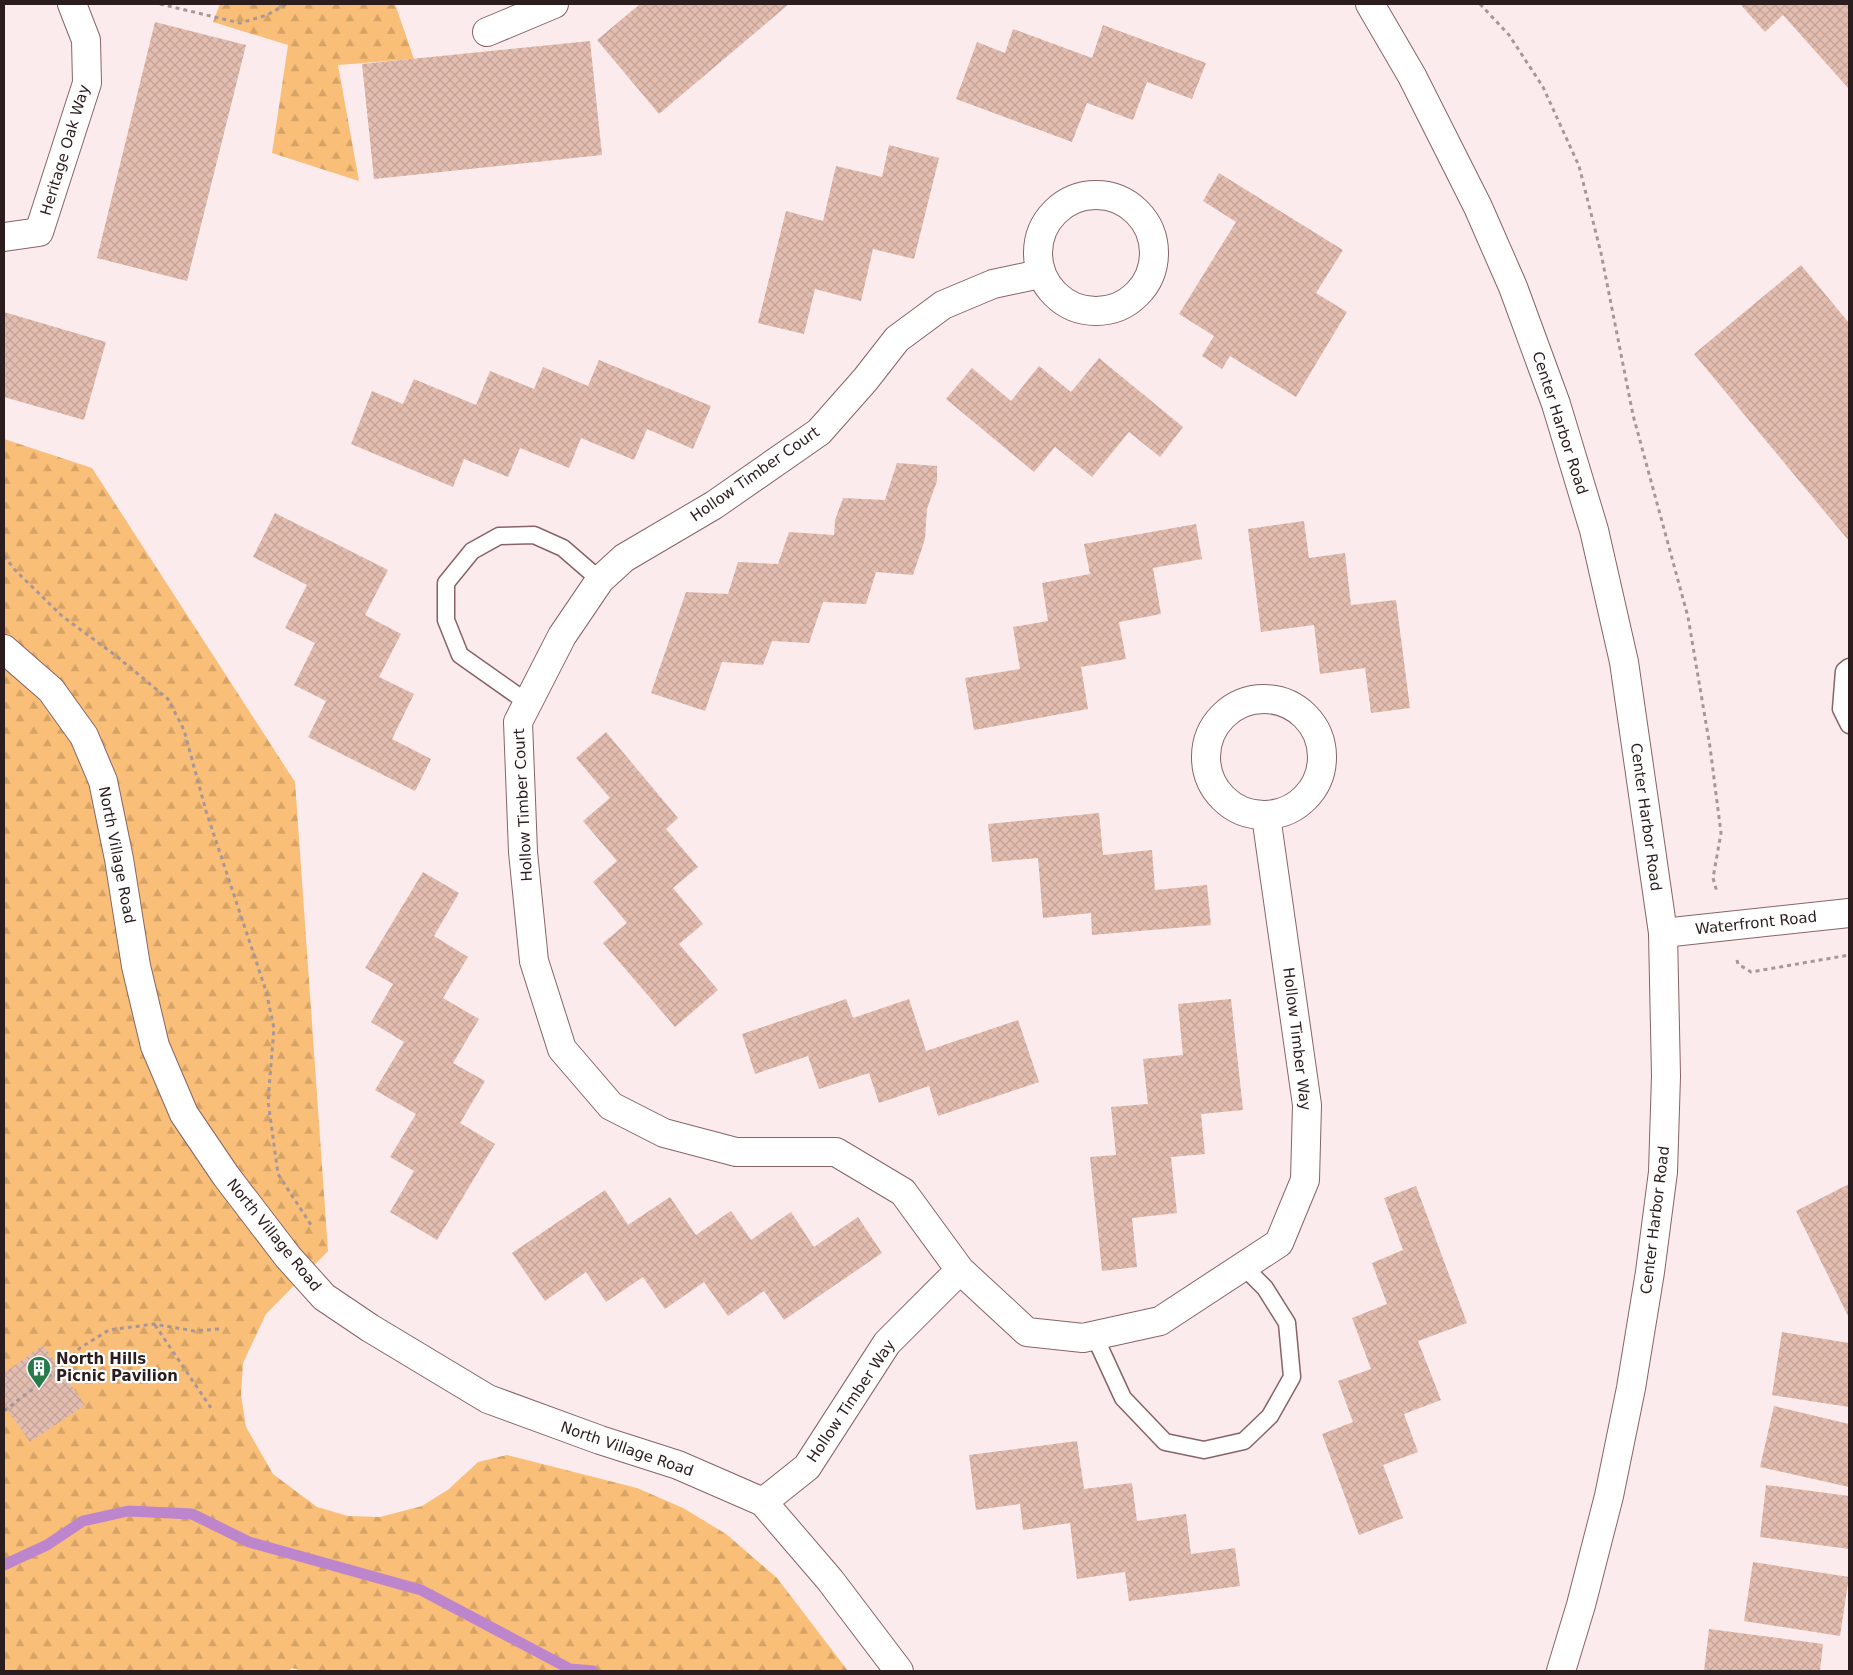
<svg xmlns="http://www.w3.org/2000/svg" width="1853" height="1675" font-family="'DejaVu Sans',sans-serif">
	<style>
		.forest { fill: url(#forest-firs) }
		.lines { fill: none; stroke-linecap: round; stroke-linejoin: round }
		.stream { stroke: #bd86cc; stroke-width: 11 }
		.building { fill: url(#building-cross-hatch) }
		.service-casing { stroke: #886466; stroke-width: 19 }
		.minor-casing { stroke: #886466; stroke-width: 30 }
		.tertiary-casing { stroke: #886466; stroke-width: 30 }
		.path { stroke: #a79798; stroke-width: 3; stroke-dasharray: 4 4; stroke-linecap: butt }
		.service { stroke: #fff; stroke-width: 16 }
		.minor { stroke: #fff; stroke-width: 28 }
		.tertiary { stroke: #fff; stroke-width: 28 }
		.labels { text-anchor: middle; stroke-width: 4.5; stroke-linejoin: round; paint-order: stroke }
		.street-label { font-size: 15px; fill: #2b1c1d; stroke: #fff }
		.poi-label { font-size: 15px; font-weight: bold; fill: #2b1c1d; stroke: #fff; text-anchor: start }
	</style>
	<defs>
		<pattern id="forest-firs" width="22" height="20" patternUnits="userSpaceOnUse" patternTransform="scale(1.25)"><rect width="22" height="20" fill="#f9be77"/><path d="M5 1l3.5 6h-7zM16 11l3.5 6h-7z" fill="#d6a366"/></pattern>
		<pattern id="building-cross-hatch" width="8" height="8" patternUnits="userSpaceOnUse" patternTransform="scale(1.25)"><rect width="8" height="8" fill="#e3beb0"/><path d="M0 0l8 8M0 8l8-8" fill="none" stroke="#c3a397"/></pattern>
	</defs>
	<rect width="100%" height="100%" fill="#fcebec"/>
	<path class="forest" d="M220,4H395L414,59L338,65L359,181L272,153L288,45L213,22Z
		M4,439L92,468L295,782L328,1251L266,1314L243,1363L241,1395L246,1427L273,1474L317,1507L348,1516L380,1517L422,1506L449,1489L478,1462L507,1455L637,1488L683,1508L726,1534L777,1578L848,1671H303L292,1668L288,1671H4Z"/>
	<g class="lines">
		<path class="stream" d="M4,1565L47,1545L83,1521L128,1511L192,1514L249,1542L421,1590L570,1669L593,1671"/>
	</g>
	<path class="building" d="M640,4H789L659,114L597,40Z
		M1740,4H1849V89L1783,15L1765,32Z
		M155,22L246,45L187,281L97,258Z
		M1103,25L1206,63L1192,99L1147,82L1133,120L1087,103L1072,142L956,99L977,42L1005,53L1013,29L1092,58Z
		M590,41L602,155L374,179L362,64Z
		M889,145L939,158L914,259L873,249L861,301L815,289L804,334L758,323L786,211L823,221L836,166L882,177Z
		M1219,173L1343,250L1316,293L1347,312L1296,397L1230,356L1222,369L1202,356L1214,336L1179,314L1236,222L1203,201Z
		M1801,265L1849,323V541L1694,354Z
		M4,312L106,342L84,420L4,397Z
		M1099,358L1183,427L1160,457L1129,432L1092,477L1055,447L1034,472L946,399L972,368L1011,401L1039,366L1071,392Z
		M599,360L711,406L693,449L647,429L634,460L581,438L569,468L520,448L508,477L464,459L453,487L351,444L372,391L403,404L414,379L476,405L490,371L534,389L543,367L588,386Z
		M897,463L937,466V481L927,509L925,539L913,575L876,572L866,604L823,602L809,643L772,641L763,665L722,662L705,711L651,693L686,592L728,594L738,562L778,564L789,532L834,535L835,520L843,498L885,500Z
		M275,513L388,570L365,615L401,634L379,677L414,694L392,739L431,759L415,791L308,737L326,701L294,685L315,643L285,628L307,585L253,557Z
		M1304,521L1309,558L1345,553L1351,605L1396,600L1410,708L1371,713L1365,668L1320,674L1314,625L1261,632L1248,529Z
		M1196,524L1202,559L1153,568L1161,614L1119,622L1126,659L1081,667L1088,709L974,730L965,678L1020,669L1013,627L1048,621L1042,583L1090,574L1084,544Z
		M606,732L678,818L666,829L698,867L673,888L703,924L679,944L718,990L675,1027L603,943L627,923L593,882L617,861L583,821L610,798L576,758Z
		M1099,813L1103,855L1152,850L1155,890L1207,885L1211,925L1092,935L1091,913L1043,918L1038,858L992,862L988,824Z
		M423,872L459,893L434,936L468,957L443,998L479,1019L453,1063L485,1081L460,1123L495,1144L437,1240L390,1212L414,1171L390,1157L416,1114L375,1090L404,1042L371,1022L393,984L365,968Z
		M846,999L853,1018L909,999L926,1051L1018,1020L1039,1082L938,1116L929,1086L879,1103L869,1073L819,1089L808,1056L755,1074L742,1034Z
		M1231,999L1243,1110L1201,1114L1205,1154L1171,1157L1177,1213L1132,1218L1137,1267L1102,1271L1090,1157L1116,1155L1111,1107L1148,1104L1143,1059L1183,1055L1178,1004Z
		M1849,1184V1318L1796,1211Z
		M1416,1186L1467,1323L1418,1341L1441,1400L1404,1414L1418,1452L1383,1465L1403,1518L1359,1535L1322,1434L1353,1422L1338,1381L1371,1369L1352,1318L1387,1304L1372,1263L1403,1250L1384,1198Z
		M605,1190L628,1225L670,1197L696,1235L731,1211L751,1240L791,1212L814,1247L858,1217L882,1253L784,1320L764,1291L728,1316L704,1282L665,1309L643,1277L606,1302L586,1272L545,1301L512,1253Z
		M1782,1332L1849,1343V1407L1772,1395Z
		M43,1345L85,1405L30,1442L4,1405V1373Z
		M1774,1406L1849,1424V1487L1760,1467Z
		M1077,1441L1084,1489L1132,1483L1137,1521L1186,1514L1191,1554L1235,1548L1240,1586L1129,1601L1125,1572L1077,1579L1070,1523L1023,1530L1020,1504L976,1510L969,1455Z
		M1766,1485L1849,1496V1549L1760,1537Z
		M1753,1562L1849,1577L1840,1636L1744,1621Z
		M1709,1629L1823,1644L1820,1671H1704Z"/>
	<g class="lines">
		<defs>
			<path id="service" d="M1849,667L1844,671L1841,709L1849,725
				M528,703L460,655L446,620V583L472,551L499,536L534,535L563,548L600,580
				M1094,1335L1123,1398L1165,1442L1204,1450L1244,1441L1270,1416L1292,1377L1287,1323L1265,1288L1244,1267"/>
			<path id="minor" d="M487,32L554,4
				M1038 253a58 58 0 1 1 116 0a58 58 0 1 1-116 0Z
				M4,237L39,232L87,83L86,40L72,4
				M1040,274L993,284L943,305L897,339L865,380L819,432L714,505L624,558L600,580L562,636L518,722L523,852L534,961L562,1049L611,1106L664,1133L736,1152H836L903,1192L960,1270L1027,1332L1083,1338L1160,1321L1279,1243L1305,1180L1307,1105L1266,816
				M1206 757a58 58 0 1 1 116 0a58 58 0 1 1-116 0Z
				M1663,933L1849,913
				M763,1502L807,1467L887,1343L960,1270"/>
			<path id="tertiary" d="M1370,4L1412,76L1478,207L1513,287L1556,404L1594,530L1624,662L1663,933L1666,1076L1663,1172L1650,1272L1631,1388L1609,1496L1581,1605L1561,1671
				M4,649L51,690L84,736L103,781L119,859L136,966L155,1046L184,1114L226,1176L288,1257L324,1297L370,1328L488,1399L600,1440L678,1465L763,1502L830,1580L899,1671"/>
		</defs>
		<use href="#service" class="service-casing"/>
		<use href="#minor" class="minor-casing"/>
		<use href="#tertiary" class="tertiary-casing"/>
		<path class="path" d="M160,4L240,23L267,15L287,4
			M1480,4L1509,35L1543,87L1579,166L1601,253L1633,415L1688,617L1710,747L1721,833L1713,878L1717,892
			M4,556L15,570L62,616L115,655L168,699L184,730L206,811L266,991L274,1028L268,1101L278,1174L313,1228
			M1737,960L1738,964L1751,972L1849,955
			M155,1325L211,1408
			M4,1411L60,1368L80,1348L109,1330L154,1324L194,1331L219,1329"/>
		<use href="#service" class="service"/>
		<use href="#minor" class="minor"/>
		<use href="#tertiary" class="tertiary"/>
	</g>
	<defs>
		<symbol id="building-pin" viewBox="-11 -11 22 30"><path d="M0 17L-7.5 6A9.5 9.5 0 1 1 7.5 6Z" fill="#277a4c" stroke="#fff"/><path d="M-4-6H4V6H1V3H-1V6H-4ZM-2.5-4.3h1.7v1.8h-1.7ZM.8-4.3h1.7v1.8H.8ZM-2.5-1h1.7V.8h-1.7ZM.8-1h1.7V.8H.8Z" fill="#fff"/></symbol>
	</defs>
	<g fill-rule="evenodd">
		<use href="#building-pin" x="25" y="1354" width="28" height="38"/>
	</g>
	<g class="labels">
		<g class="street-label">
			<text transform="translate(65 150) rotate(-73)" y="5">Heritage Oak Way</text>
			<text transform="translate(1560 423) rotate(72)" y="5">Center Harbor Road</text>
			<text transform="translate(755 474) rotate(-35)" y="5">Hollow Timber Court</text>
			<text transform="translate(523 805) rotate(-93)" y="5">Hollow Timber Court</text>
			<text transform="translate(1646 817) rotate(82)" y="5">Center Harbor Road</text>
			<text transform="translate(117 855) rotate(79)" y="5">North Village Road</text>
			<text transform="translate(1756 923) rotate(-6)" y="5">Waterfront Road</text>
			<text transform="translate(1297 1039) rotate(83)" y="5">Hollow Timber Way</text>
			<text transform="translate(1655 1220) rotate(-83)" y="5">Center Harbor Road</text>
			<text transform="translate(274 1235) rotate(51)" y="5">North Village Road</text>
			<text transform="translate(851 1401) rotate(-56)" y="5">Hollow Timber Way</text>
			<text transform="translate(627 1449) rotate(19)" y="5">North Village Road</text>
		</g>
		<g class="poi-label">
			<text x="56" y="1364">North Hills<tspan x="56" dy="17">Picnic Pavilion</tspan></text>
		</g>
	</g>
	<rect width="1853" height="1675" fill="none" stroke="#2b1c1d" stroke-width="10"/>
</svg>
